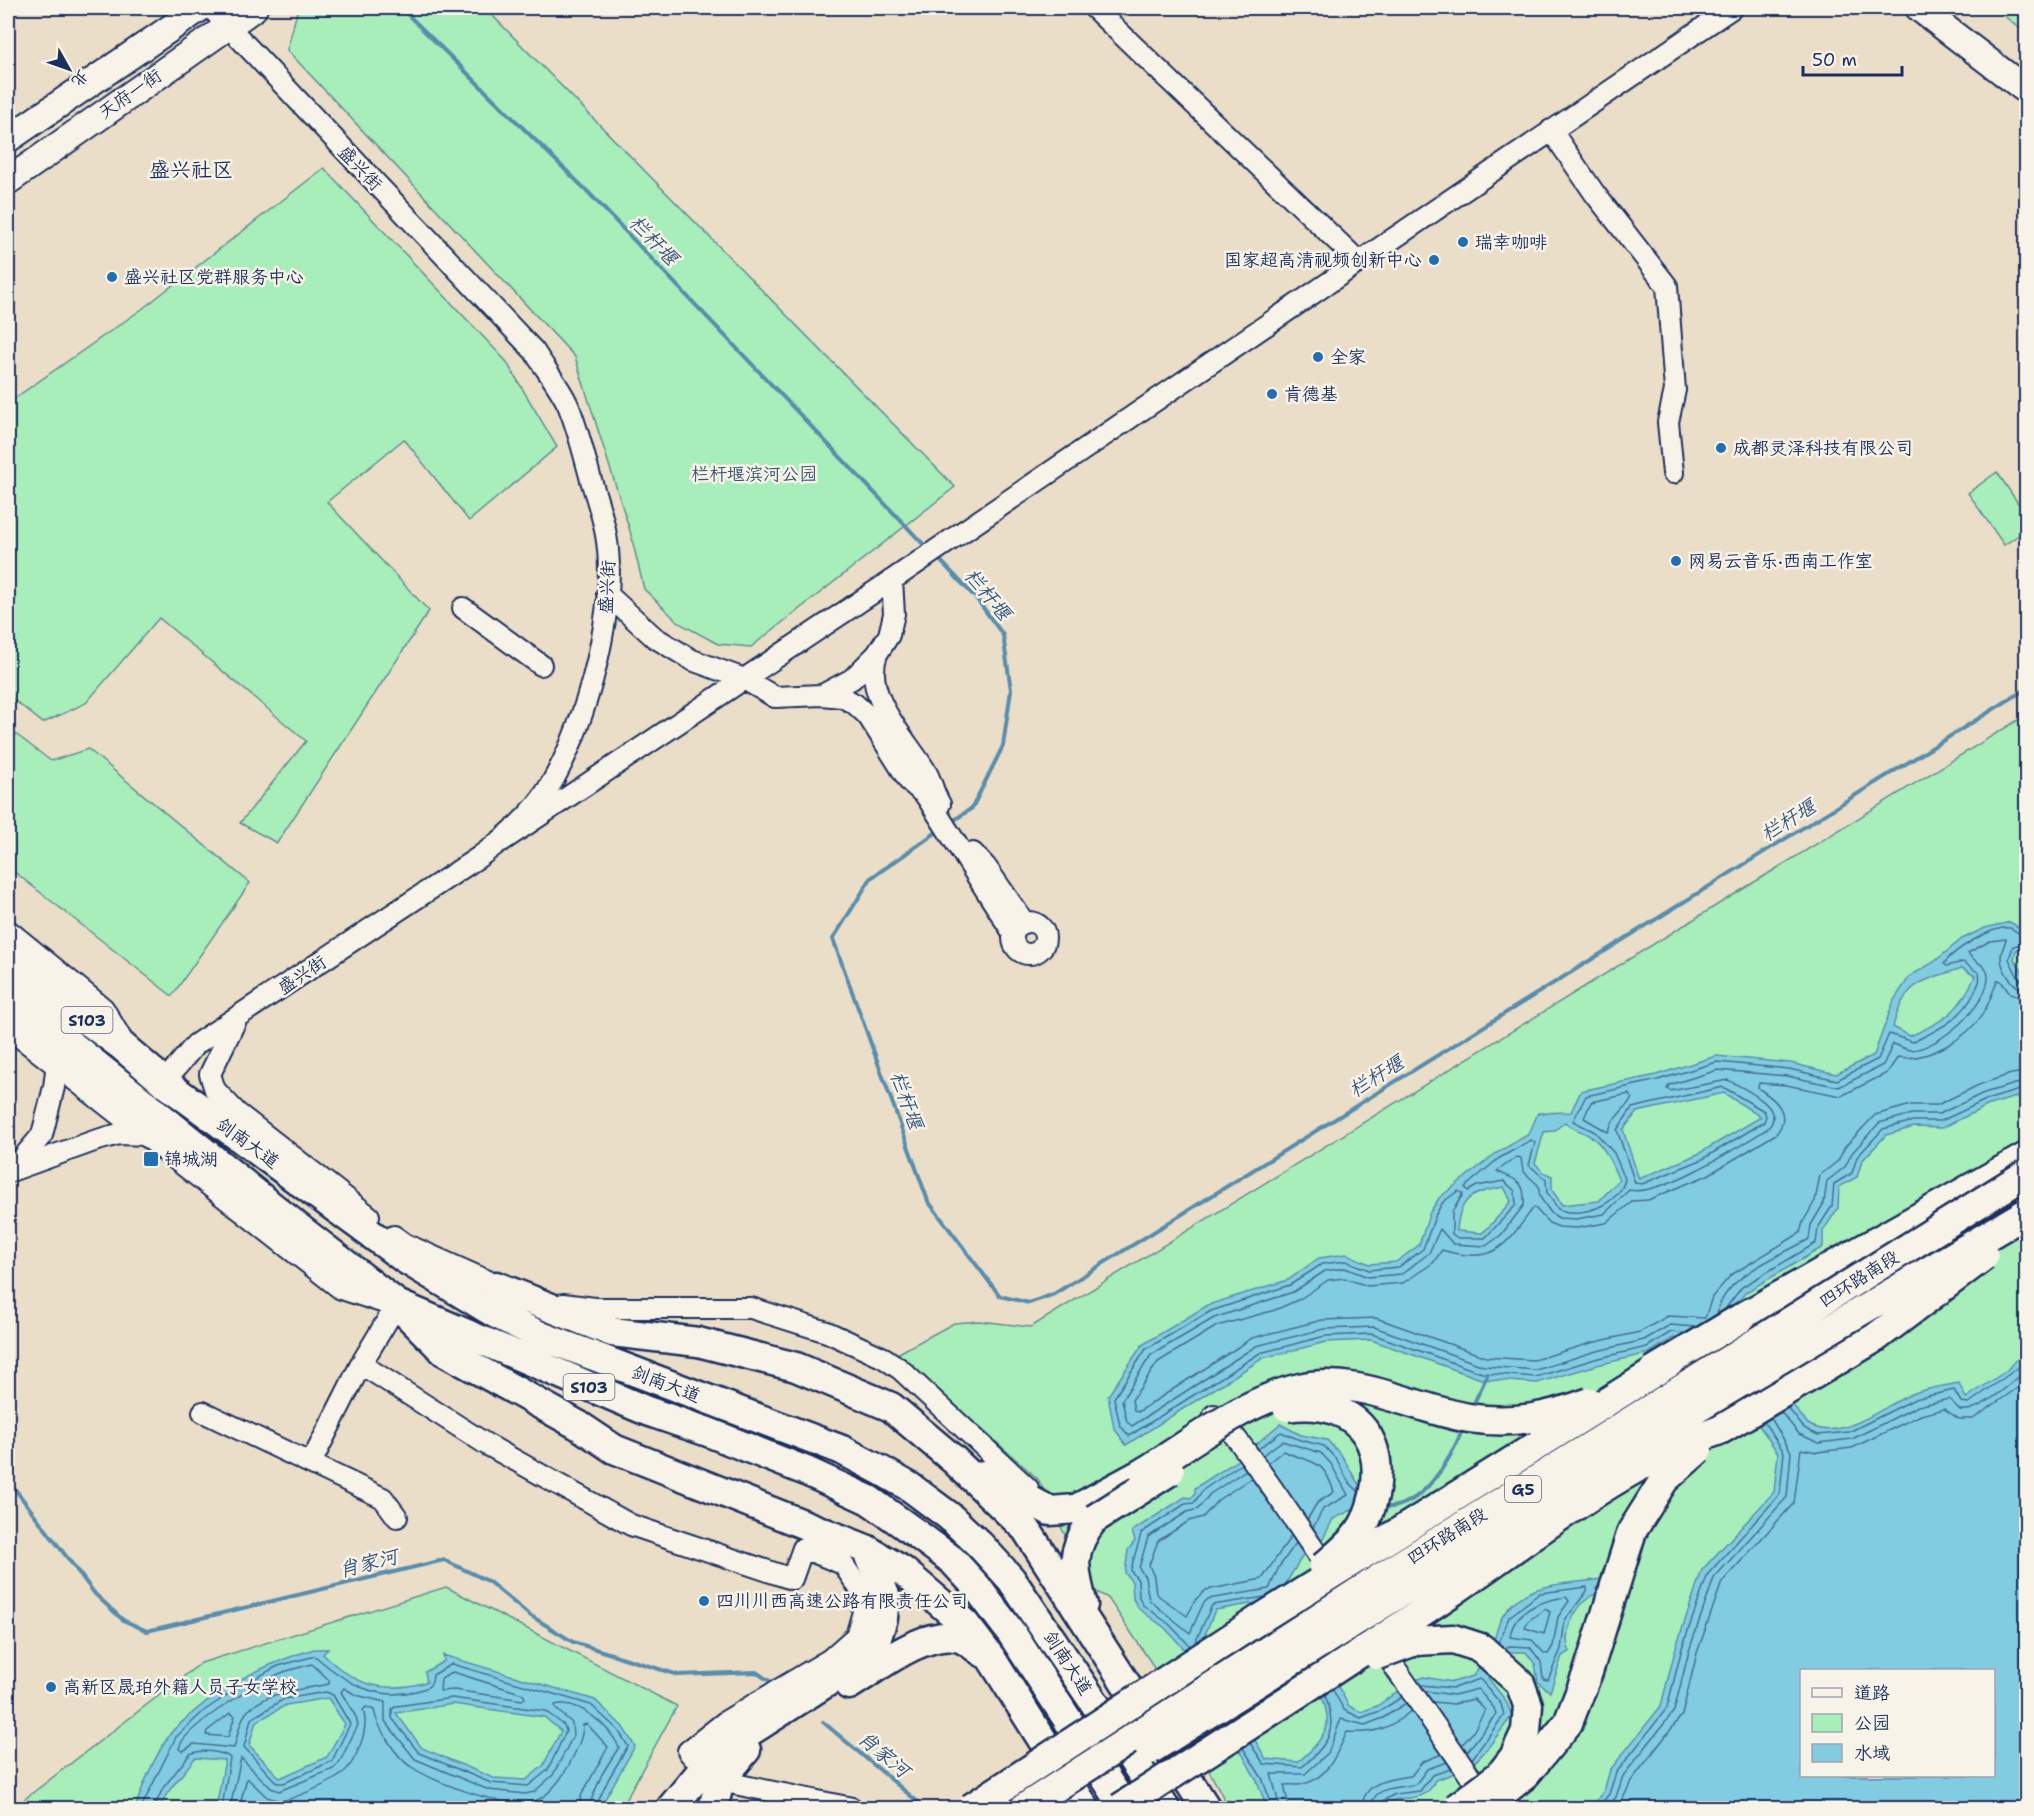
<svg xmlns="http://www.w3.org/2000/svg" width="2034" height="1816" font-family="'Shantell Sans','LXGW WenKai TC',sans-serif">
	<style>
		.green { fill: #a7eebb; stroke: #618e8c; stroke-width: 1.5; fill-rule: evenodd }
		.water { fill: #82cce2; stroke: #598dad; stroke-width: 1.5; fill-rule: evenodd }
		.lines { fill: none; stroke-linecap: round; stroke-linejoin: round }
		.shore { stroke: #446e93; stroke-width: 1.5 }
		.stream { stroke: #598dad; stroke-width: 4 }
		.minor-casing { stroke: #1b2f5e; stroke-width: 24 }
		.major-casing { stroke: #1b2f5e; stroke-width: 30 }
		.highway-casing { stroke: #1b2f5e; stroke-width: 33 }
		.minor { stroke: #f7f3e8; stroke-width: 20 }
		.major { stroke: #f7f3e8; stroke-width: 26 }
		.highway { stroke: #f7f3e8; stroke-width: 28 }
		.highway-bridge-casing { stroke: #1b2f5e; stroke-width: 33; stroke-linecap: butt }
		.highway-bridge { stroke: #f7f3e8; stroke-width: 28 }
		.poi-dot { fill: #1f6fb2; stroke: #f7f3e8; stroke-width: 2 }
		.labels { text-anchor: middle; stroke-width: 5; stroke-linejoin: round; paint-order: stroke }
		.shield { fill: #f7f3e8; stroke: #5d6a87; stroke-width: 1.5 }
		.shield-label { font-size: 16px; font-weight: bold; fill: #1b2f5e }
		.street-label { font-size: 18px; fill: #1b2f5e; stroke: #f7f3e8 }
		.poi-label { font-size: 18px; fill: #1b2f5e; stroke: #f7f3e8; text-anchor: start }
		.park-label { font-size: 18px; fill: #375571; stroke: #f7f3e8 }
		.water-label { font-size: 20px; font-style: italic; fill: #35567f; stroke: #f7f3e8 }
		.quarter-label { font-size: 21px; fill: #1b2f5e; stroke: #f7f3e8 }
	</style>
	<rect width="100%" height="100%" fill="#eadec9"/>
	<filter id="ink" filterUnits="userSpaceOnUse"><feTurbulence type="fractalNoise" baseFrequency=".0167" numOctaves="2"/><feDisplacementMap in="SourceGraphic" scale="12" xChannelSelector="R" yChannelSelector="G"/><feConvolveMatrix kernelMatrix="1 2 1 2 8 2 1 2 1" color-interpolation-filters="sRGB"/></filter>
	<g filter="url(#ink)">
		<path class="green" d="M298,8H485L955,487L751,647L718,644L679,623L644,589L630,531L575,357L287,50Z
			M1994,8H2026V33Z
			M324,168L506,361L557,447L469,521L404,439L327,502L429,611L277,843L240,823L306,741L159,618L86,703L43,723L8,695V403L142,309Z
			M1997,472L2026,515V530L2004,545L1968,493Z
			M2026,715V1808H1229L1150,1661L1108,1598L1091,1589L1038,1479L897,1354L954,1323L980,1321L1031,1327ZM1802,1670H1994V1776H1802Z
			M8,728L51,761L88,749L250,883L172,996L8,867Z
			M446,1587L677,1706L621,1808H13L201,1663Z"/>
		<path class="water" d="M2010,922L2026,932V949L2016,950L2014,959L2022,971L2026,986V1094L1989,1105L1942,1128L1914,1127L1886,1135L1862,1161L1857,1177L1839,1187L1838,1208L1823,1231V1247L1746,1292L1732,1308L1729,1326L1808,1424C1841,1444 1882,1406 1912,1394C1927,1388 1944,1386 1959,1383L1966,1398L2006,1371L2022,1354L2026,1358V1808H1590L1604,1791L1610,1770L1661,1706L1676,1647L1702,1570L1774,1492L1778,1453L1701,1341L1673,1338L1649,1353L1597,1365L1537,1383L1481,1379L1371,1340L1326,1342L1263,1358L1126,1445L1114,1428L1108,1396L1142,1345L1208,1305L1288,1280L1319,1258L1347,1254L1369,1264L1396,1262L1419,1245L1430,1212L1439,1198L1495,1154L1529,1134L1538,1113L1571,1112L1581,1091L1656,1075L1716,1056L1790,1063L1836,1074L1874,1055L1894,1000L1910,976L1934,962L1962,939L1985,928ZM1962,968L1975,976C1959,1013 1945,1020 1910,1036L1893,1027C1905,981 1920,982 1962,968ZM1724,1093L1761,1117L1698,1154L1639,1179L1623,1130L1637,1112ZM1565,1122C1573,1129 1581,1131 1590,1136C1606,1146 1611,1164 1619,1180L1599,1201L1562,1205L1552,1190V1176L1543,1172L1535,1163L1544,1132L1554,1131ZM1504,1187L1511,1201C1502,1212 1492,1225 1482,1233L1457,1231C1459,1196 1473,1193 1504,1187ZM1802,1670H1994V1776H1802Z
			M1280,1424L1301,1435L1327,1440L1342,1456L1359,1485L1373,1493L1356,1508L1333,1519L1322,1541L1303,1555L1283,1588L1349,1706L1361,1712L1377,1706L1408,1684L1423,1677L1453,1682L1473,1676C1479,1667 1487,1658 1491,1649C1496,1638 1497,1623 1504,1614C1529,1576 1578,1587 1614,1576L1605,1592C1601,1593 1594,1594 1591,1596C1575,1607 1561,1634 1570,1652L1562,1656L1550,1692L1538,1682L1535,1664L1526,1652H1510L1488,1678L1506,1701L1512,1716C1483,1752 1483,1766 1435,1780C1428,1799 1415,1797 1398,1799C1392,1800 1386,1805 1380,1808H1267L1257,1781L1185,1650L1165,1628L1139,1609L1133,1599L1132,1582L1125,1573L1128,1550L1135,1541L1132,1531L1185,1497L1191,1498L1195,1494V1488L1235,1462ZM1262,1602C1283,1634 1322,1678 1327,1716C1329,1735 1311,1751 1298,1762L1266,1759L1200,1647L1215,1610Z
			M314,1649H328L323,1654C355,1686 383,1694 427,1682L425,1672L444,1661L443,1655L595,1700L622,1726L635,1746L600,1808H216L225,1760L195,1758L168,1792L159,1808H135C143,1784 155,1756 170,1734C175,1727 184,1721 190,1715C226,1683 268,1663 314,1649ZM328,1698L345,1724L327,1757L280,1778L249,1745L256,1722L286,1705ZM453,1704L544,1717L561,1731L543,1766L526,1780L493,1778L422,1748L396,1713Z"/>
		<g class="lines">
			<path class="shore" d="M2026,943L2013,946L2009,959L2019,979L2026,982
				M2026,999L2010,994L2001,981L1998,980C1993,990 1990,1001 1985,1010C1970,1037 1928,1062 1898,1057L1887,1073L1841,1096L1786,1085L1759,1083L1758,1088C1775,1099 1793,1113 1776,1134L1708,1175L1648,1200L1633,1201L1606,1223L1577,1228L1559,1227L1549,1223L1534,1207C1505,1246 1495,1266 1442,1250L1433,1263L1403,1283L1368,1286L1344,1278L1328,1280L1300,1299L1275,1310L1217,1326L1158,1362L1132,1400L1134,1410L1138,1412L1252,1338L1322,1320L1376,1318L1486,1357L1534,1360L1591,1343L1640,1332L1668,1316L1705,1318L1712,1297L1731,1275L1800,1233L1803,1222L1815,1201L1820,1175L1838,1161L1845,1147L1875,1115L1911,1105H1937L1981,1084L2011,1074L2026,1072
				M1723,1087L1764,1111L1766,1116L1764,1122L1701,1160L1642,1184L1635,1183L1617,1130L1632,1108Z
				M1629,1094L1632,1099L1613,1121L1608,1132L1584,1118L1591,1102Z
				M1725,1309L1742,1287L1816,1243L1818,1228L1832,1206L1834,1184L1852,1173L1857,1157L1883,1129L1913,1121H1941L1986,1100L2026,1088
				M1717,1314C1724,1275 1779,1257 1809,1239L1811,1225L1824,1203L1827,1181L1845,1167L1852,1153L1879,1123L1912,1114H1939L1984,1093L2026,1081
				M1696,1327L1670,1325L1644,1340L1593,1352L1536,1370L1484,1366L1374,1327L1324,1329L1256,1346L1132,1426L1127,1422L1122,1400L1151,1355L1214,1318L1293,1292L1325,1271L1345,1268L1368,1277L1402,1274L1429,1253L1440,1229L1453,1244L1486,1246L1501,1235L1524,1205C1526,1177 1512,1180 1497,1171L1517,1157L1521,1158L1523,1171L1538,1185L1540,1197L1551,1213L1559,1218L1576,1219L1604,1214L1629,1190C1661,1197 1738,1147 1767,1129C1789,1109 1744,1088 1728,1080L1670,1091L1667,1089L1669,1085L1718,1070L1787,1076L1839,1087L1883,1065L1893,1044C1899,1045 1904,1050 1911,1050C1938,1049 1989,1005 1988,976C1987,963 1972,962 1968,953L1990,941L2006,939C2005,944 2001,951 2001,957C2001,970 2014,989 2026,990
				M1686,1333L1671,1332L1647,1347L1595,1359L1536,1377L1482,1373L1372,1334L1325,1336L1260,1353L1129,1436L1120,1425L1114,1398L1146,1349L1211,1311L1290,1285L1322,1264L1346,1261L1369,1270L1399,1267L1423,1249L1436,1214L1443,1202L1458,1191L1463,1194L1452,1212V1234L1458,1238H1485L1516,1205L1515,1191L1504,1181L1477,1186L1468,1191L1465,1187L1498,1159L1531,1140L1535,1143L1529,1165L1546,1180L1547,1193L1558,1209C1580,1219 1620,1205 1625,1179L1614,1153L1595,1132L1573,1121L1586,1096L1658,1080L1717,1062L1789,1069L1837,1080L1878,1059L1889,1034L1913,1042C1939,1029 1963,1019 1975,991C1978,985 1981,980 1979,973L1963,962L1947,966L1944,964C1952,951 1993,925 2010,928C2016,930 2020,936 2026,936
				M1788,1408L1804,1428L1818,1435L1849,1432L1915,1399L1954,1390L1961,1402L1969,1403L2026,1362
				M1781,1412L1799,1434L1819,1443L1852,1439L1918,1406L1949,1399L1960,1410C1979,1414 2013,1382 2026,1370
				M1258,1449L1281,1432L1300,1440L1324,1446L1337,1460L1348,1481L1359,1492
				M1263,1455L1282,1441L1321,1453L1331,1464L1348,1495L1323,1509L1313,1528
				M1268,1463L1283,1451C1312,1464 1323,1457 1334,1492L1317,1503L1307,1520
				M1246,1470L1210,1494L1198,1509L1187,1512L1148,1537L1139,1568L1145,1577L1149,1600L1190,1633L1203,1604L1208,1599L1269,1589L1279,1567L1296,1543
				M1251,1478L1218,1500L1203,1517L1189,1521L1158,1541L1149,1565L1154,1577L1156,1594L1187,1616L1197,1598L1206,1590L1262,1579L1291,1536
				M1566,1597L1569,1601L1558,1617L1553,1646L1548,1654L1544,1653L1532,1640L1510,1637C1513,1610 1543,1600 1566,1597Z
				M1545,1609L1550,1612L1544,1634L1525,1628L1528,1621Z
				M1195,1643L1212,1605L1265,1597
				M1499,1643L1509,1617L1540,1593L1587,1587V1591L1565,1620L1561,1649L1548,1680L1543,1679L1541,1662L1530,1647L1510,1646L1505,1648
				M1190,1646L1169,1624L1143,1605L1139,1597L1138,1580L1131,1571C1133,1557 1139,1545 1141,1533L1185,1504L1194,1503L1203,1490L1241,1464
				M312,1664L329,1680V1684C303,1690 266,1690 246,1713C239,1722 237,1738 234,1748L194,1744L183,1751L179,1749C181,1728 260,1682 281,1673C291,1669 302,1667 312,1664Z
				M453,1672L523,1694L525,1698L522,1700L454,1690L440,1691L441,1679Z
				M1421,1685L1453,1688L1480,1679L1501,1704L1504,1715L1472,1759
				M1333,1690L1344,1710L1361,1718L1380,1711L1402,1697
				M1425,1691L1454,1695L1478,1689L1494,1708L1496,1714L1467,1752
				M326,1692L333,1695L350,1724L332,1761L284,1783H277L244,1747L251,1719L284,1699Z
				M452,1698L545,1711L564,1725L566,1731L548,1770L528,1786L491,1783L419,1753L392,1718V1709L397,1706Z
				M1433,1702L1454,1704L1474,1699L1485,1710L1473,1732L1462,1745
				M230,1713L235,1716L228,1737L206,1735L207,1731Z
				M1250,1743L1264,1764L1302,1767C1330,1743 1338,1730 1325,1695
				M1243,1748L1262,1778L1273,1808
				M141,1808L176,1737L205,1710L241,1686L278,1666L315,1656C344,1681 374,1702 416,1691C428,1688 432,1687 433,1675L452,1664L591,1705L618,1730L628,1746L609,1778L595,1808
				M154,1808L163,1788L190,1754C199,1749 223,1751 230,1758L222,1808
				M230,1808L241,1758L271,1788L279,1791L333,1769L339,1763L358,1725L356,1717L341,1692L344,1688L356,1695L385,1702V1721L415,1759L489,1790L525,1794L534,1792L553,1775L573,1736L572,1723L556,1709L555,1705C579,1699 609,1726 619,1747L602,1774L588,1808
				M239,1808L247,1778L267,1797L280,1801C294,1799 331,1783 342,1774C357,1761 370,1728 363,1710L366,1707L374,1710C376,1725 396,1757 410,1766C433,1782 505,1809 532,1802C549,1797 562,1778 570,1763C576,1750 583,1739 583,1725L587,1724L608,1747L581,1796L579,1808
				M1280,1808L1271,1774H1305L1328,1753L1341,1719L1365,1725L1383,1718L1406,1703
				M1289,1808L1284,1785C1290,1784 1297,1786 1303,1784C1328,1779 1338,1751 1347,1732C1374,1734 1389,1729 1411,1711
				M1362,1808C1363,1781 1391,1779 1411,1776L1422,1762L1442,1754
				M1371,1808C1373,1784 1400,1789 1416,1784L1427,1769L1447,1762
				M1379,1808L1381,1802L1395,1794L1420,1791L1432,1775L1451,1769
				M1598,1808L1609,1794L1616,1773L1667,1708L1682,1648L1708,1574L1780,1494L1784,1452L1764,1422
				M1607,1808L1616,1797L1623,1776L1674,1711L1689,1651L1714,1578L1787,1497L1791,1452L1771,1418
				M1619,1808L1631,1781L1682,1715L1697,1653L1722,1582L1794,1503L1801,1449L1817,1452L1852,1448L1921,1415L1944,1409L1959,1419H1973L2026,1382"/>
			<path class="stream" d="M401,8L588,192L927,548
				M937,557L976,598L1003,635L1011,690L1003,746L972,808L950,823
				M941,829L871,878L833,939L928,1201L1000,1296L1029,1303L1054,1294L2026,689
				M1472,1407L1487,1376
				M8,1480L95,1594L123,1620L147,1631L444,1560L488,1581L528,1614L573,1642L678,1675L756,1672L774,1684
				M1382,1507C1422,1511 1451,1459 1463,1428
				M823,1722L925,1808"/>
			<defs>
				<path id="minor" d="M1094,8L1358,261
					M1551,130L1595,194L1667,286L1675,390L1668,422L1673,473
					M607,594L654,637L692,660L744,679L775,697L822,695L852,679L877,654L889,635L894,614L892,580
					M463,608L541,665
					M877,654C862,696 905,737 925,770C932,781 933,793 940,804
					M822,695L842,697L855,704L868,716L909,781L926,796L1013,933
					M502,841L892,580L1732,8
					M973,853L986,867L1024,922
					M1013 938a16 16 0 1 1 32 0a16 16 0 1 1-32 0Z
					M237,1018L210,1074L215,1090L237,1113L369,1216
					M164,1082L196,1044L479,857C503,840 525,821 542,798C582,741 615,620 608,550C606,526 598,503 591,480C584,455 578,429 568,405C560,387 545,369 534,351L211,8
					M15,1167L42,1135L54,1087L57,1063
					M8,1172L94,1141L119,1134L148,1135
					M394,1236L405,1244L508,1290
					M563,1304L595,1308H751L827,1332L884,1358L900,1369L1028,1488
					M361,1364L486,1444L631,1525L792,1579L803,1548L843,1564L861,1591L863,1612L856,1636L830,1659L726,1721L688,1751L693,1757
					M203,1412L383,1498L397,1517
					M1214,1415C1230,1420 1336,1583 1354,1609
					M311,1463L361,1364L397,1304
					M1378,1643L1486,1799
					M725,1782L852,1808"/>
				<path id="major" d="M1919,8L2026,90
					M8,139L200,8
					M8,181L254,8
					M8,934L101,1010L122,1046
					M8,1024L342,1286L388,1301"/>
				<path id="highway" d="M8,962L122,1046L164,1082L405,1259L496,1314L541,1336L842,1450L882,1471L910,1487L949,1516L980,1545L1011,1579L1165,1808
					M8,994L300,1229L397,1304L647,1411L708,1432L806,1471L869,1500L917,1534L952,1560L976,1586L1012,1634L1125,1808
					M496,1286L612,1332L698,1342L796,1367L891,1407L954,1460L1026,1529L1206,1808
					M407,1314L444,1351L578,1425L614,1449L866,1549L903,1571L965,1624L991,1658L1085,1808
					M1741,1318L2026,1157
					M984,1475L1050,1511L1076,1509L1144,1472
					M1083,1605C1073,1569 1069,1550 1094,1519
					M849,1685C876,1669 926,1628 960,1638C968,1641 977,1649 984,1653
					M671,1808L711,1760L741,1737L860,1661L876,1641L883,1618L885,1595L866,1549
					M713,1808L720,1781L746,1750"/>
			</defs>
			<use href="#minor" class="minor-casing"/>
			<use href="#major" class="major-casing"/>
			<use href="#highway" class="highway-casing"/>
			<use href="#minor" class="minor"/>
			<use href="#major" class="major"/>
			<use href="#highway" class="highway"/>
			<defs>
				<path id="highway-bridge" d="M1653,1371L1741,1318
					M1287,1407C1364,1396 1395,1452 1366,1520C1359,1537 1337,1555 1323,1567
					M1144,1472C1191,1443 1246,1400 1300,1388C1358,1375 1414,1409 1469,1418C1512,1425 1550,1417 1590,1402
					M1094,1519L1170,1471
					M1377,1655L1415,1641L1453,1639L1481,1648L1520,1683L1528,1705L1526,1731L1514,1757L1500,1775L1456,1808
					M1150,1750L1637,1444L2026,1213
					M971,1808L1263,1617L1669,1363
					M1024,1808L1400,1565L2026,1174
					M1120,1808C1231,1737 1342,1666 1452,1592C1537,1534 1622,1464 1720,1430L1875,1338L1984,1256
					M1483,1808L1525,1775L1568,1723L1588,1672L1632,1531L1664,1480L1698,1450"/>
			</defs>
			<use href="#highway-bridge" class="highway-bridge-casing"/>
			<use href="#highway-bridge" class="highway-bridge"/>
		</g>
	</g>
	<g class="poi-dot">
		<circle cx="1463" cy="242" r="6"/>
		<circle cx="1434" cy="260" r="6"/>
		<circle cx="112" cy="277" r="6"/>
		<circle cx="1318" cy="357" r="6"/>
		<circle cx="1272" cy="394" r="6"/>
		<circle cx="1721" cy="448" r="6"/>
		<circle cx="1676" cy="561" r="6"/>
		<rect x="143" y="1151" width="16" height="16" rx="3"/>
		<circle cx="704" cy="1601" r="6"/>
		<circle cx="51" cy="1687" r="6"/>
	</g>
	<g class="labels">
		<g class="shield">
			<rect x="61.5" y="1007" width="51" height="26" rx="4.5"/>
			<rect x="563.5" y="1374" width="51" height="26" rx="4.5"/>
			<rect x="1505" y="1476" width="36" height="26" rx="4.5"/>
		</g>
		<g class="shield-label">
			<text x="87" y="1026">S103</text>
			<text x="589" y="1393">S103</text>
			<text x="1523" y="1495">G5</text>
		</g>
		<g class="street-label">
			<text transform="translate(130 94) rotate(-35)" y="6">天府一街</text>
			<text transform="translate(360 168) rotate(46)" y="6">盛兴街</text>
			<text transform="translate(607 587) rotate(-87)" y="6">盛兴街</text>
			<text transform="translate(302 975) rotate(-34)" y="6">盛兴街</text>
			<text transform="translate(248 1143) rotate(36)" y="6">剑南大道</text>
			<text transform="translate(1859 1279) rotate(-32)" y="6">四环路南段</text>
			<text transform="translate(666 1384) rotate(21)" y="6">剑南大道</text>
			<text transform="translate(1447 1536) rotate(-32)" y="6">四环路南段</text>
			<text transform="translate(1068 1663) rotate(57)" y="6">剑南大道</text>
		</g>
		<g class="poi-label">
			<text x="1475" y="248">瑞幸咖啡</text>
			<text x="1422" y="266" text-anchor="end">国家超高清视频创新中心</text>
			<text x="124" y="283">盛兴社区党群服务中心</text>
			<text x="1330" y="363">全家</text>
			<text x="1284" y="400">肯德基</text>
			<text x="1733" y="454">成都灵泽科技有限公司</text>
			<text x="1688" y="567">网易云音乐·西南工作室</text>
			<text x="164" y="1165">锦城湖</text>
			<text x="716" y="1607">四川川西高速公路有限责任公司</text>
			<text x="63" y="1693">高新区晟珀外籍人员子女学校</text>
		</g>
		<g class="park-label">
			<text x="754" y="480">栏杆堰滨河公园</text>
		</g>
		<g class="water-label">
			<text transform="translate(654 240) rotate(46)" y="7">栏杆堰</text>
			<text transform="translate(988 594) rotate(50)" y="7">栏杆堰</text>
			<text transform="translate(1788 820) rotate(-32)" y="7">栏杆堰</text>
			<text transform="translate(1376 1076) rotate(-32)" y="7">栏杆堰</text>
			<text transform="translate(907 1100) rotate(70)" y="7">栏杆堰</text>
			<text transform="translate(368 1563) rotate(-14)" y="7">肖家河</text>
			<text transform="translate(884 1754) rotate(40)" y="7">肖家河</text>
		</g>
		<g class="quarter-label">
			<text x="191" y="177">盛兴社区</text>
		</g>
	</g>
	<rect width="2034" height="1816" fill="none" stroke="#f7f3e8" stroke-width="30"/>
	<rect x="15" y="15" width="2004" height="1786" fill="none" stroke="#1b2f5e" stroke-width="2" filter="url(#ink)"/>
	<rect x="1800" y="1669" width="195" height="108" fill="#f7f3e8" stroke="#9fa5b1" stroke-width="1.5"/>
	<rect x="1812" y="1688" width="30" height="9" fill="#f7f3e8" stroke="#9fa5b1" stroke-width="1.5"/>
	<text x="1854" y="1699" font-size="18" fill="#1b2f5e">道路</text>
	<rect x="1812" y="1714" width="30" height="18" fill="#a7eebb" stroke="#9fa5b1" stroke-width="1.5"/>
	<text x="1854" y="1729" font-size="18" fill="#1b2f5e">公园</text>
	<rect x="1812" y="1744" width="30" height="18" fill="#82cce2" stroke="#9fa5b1" stroke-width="1.5"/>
	<text x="1854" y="1759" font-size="18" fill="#1b2f5e">水域</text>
	<g transform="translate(69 69) rotate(130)" stroke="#f7f3e8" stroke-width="4.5" paint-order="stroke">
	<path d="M0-4.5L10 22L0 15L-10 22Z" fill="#1b2f5e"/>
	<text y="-9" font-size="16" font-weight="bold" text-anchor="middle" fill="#1b2f5e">北</text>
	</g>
	<path d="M1803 66v9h99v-9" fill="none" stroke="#1b2f5e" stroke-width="3"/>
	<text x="1812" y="66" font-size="18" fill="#1b2f5e" stroke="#f7f3e8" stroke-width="4.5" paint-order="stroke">50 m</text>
</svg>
